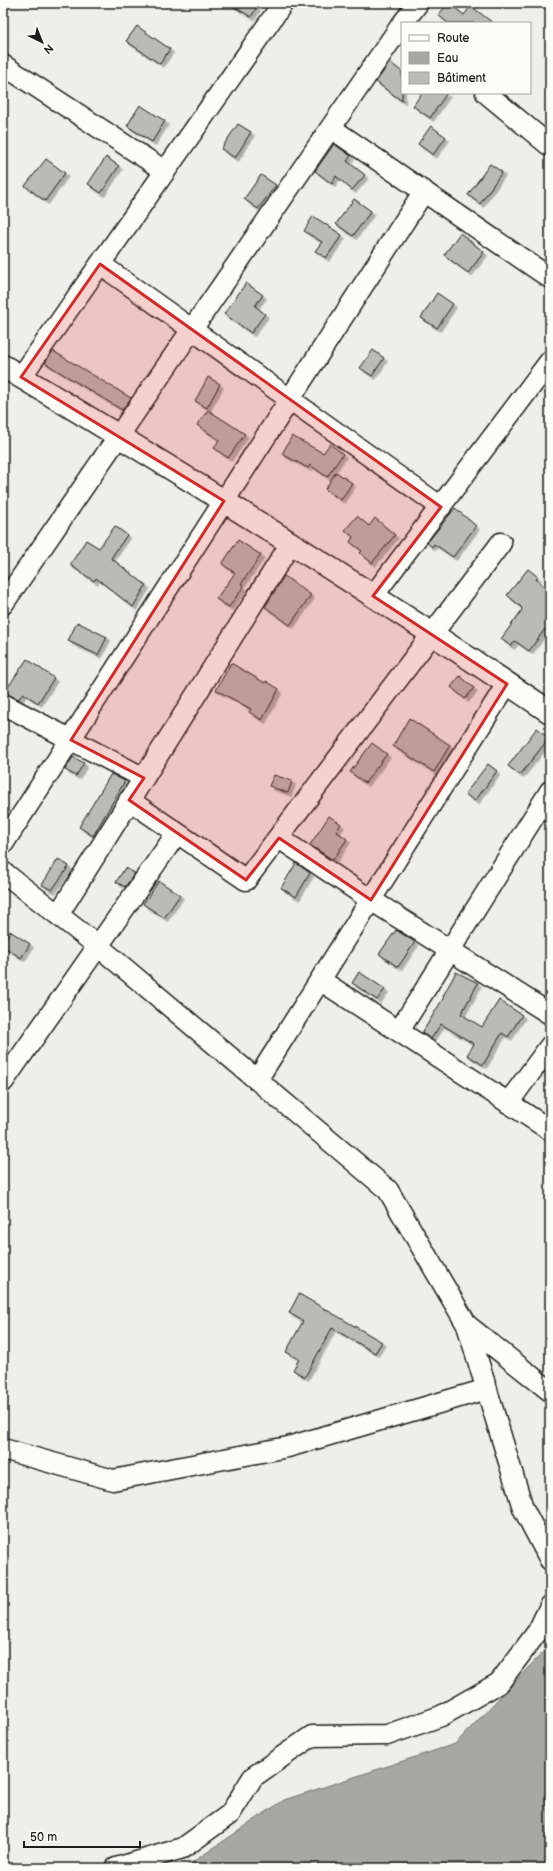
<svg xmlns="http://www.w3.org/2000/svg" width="553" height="1871" font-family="'Balsamiq Sans',sans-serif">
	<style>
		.water { fill: #a8a7a3; stroke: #706f6d }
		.building { fill: #bbbab6; stroke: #1c1c1c; filter: url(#shadow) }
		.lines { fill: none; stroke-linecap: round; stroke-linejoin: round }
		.minor-casing { stroke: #1c1c1c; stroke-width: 23 }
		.major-casing { stroke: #1c1c1c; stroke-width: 25 }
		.minor { stroke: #fdfcf7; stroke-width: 20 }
		.major { stroke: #fdfcf7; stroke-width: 22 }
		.marked { fill: #d62828; fill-opacity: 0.2; stroke: #d62828; stroke-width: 3; stroke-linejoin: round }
	</style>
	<defs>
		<filter id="shadow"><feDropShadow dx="3.5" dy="3.5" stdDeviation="0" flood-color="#0004"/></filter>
	</defs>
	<rect width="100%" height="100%" fill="#f0eeea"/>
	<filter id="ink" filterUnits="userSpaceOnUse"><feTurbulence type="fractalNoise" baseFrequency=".025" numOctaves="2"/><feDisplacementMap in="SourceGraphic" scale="8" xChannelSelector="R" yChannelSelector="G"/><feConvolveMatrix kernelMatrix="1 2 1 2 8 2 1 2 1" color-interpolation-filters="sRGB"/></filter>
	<g filter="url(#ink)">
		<path class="water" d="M550,1645V1868H184L284,1800L455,1744Z"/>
		<path class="building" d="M228,3H251L257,7L251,17Z
			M449,3L464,15L471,6L493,23H448L438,15Z
			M137,26L170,49L160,64L126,41Z
			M390,62L402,72V101L376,82Z
			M422,93H447L430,118L413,106Z
			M140,105L165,121L152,142L127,126Z
			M238,124L251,132L235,158L221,149Z
			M431,126L446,137L433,155L418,144Z
			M334,144L351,156L347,161L365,175L352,190L336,176L332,184L315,171Z
			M106,157L119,166L101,193L88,184Z
			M46,159L65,173L45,201L25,186Z
			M490,164L502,172L480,204L468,195Z
			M261,175L276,185L258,209L244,199Z
			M354,199L371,211L353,236L336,224Z
			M313,216L342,235L326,258L315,251L322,242L304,231Z
			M460,233L484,252L468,273L444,255Z
			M246,283L263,295L255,306L265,314L251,333L224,314Z
			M437,293L453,304L437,328L421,318Z
			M373,350L384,358L372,376L360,368Z
			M53,351L131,398L122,410L45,363Z
			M208,377L220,384L207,408L195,401Z
			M208,410L245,434L228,458L214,448L219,440L197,425Z
			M292,436L323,453L330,444L343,454L327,477L310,465L308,468L282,454Z
			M336,472L352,483L341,500L325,489Z
			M455,508L476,526L453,557L434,544L432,547L427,543Z
			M357,516L369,526L375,518L395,535L372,563L360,553L362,551L350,542L353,537L345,530Z
			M115,526L127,535L111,558L146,585L133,607L96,578L94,581L70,565L86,540L99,548Z
			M238,540L261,555L241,584L244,586L229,607L216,599L235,573L222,564Z
			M528,569L538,577L536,579L550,592V634L545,629L529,651L515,641L511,646L501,639L522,610L521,607L507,595Z
			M284,576L311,595L290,625L265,607Z
			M77,622L107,637L98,655L68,641Z
			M27,659L54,678L38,703L23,693L19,699L4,693Z
			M231,663L265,683L266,681L279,689L262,720L249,712L251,709L216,690Z
			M460,676L474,688L465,699L451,687Z
			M409,718L450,745L434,772L393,746Z
			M537,728L549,738L520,775L508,766Z
			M372,743L387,754L365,783L350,772Z
			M73,757L84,763L76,776L65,770Z
			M488,764L497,771L475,801L465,794Z
			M111,774L125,781L93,836L79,827Z
			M274,775L292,781L288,793L269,786Z
			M329,816L341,824L336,831L347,839L333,860L310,845Z
			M58,859L69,866L52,890L42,885Z
			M296,863L310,873L296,897L281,888Z
			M125,868L135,873L125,887L116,882Z
			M159,881L180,895L164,918L143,904Z
			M396,930L415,942L398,967L379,954Z
			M10,931L30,944L21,958L3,946V942Z
			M359,972L385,989L377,1000L352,983Z
			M456,972L478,983L461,1014L482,1027L499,1000L522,1015L508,1037L502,1033L483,1065L467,1055L474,1044L441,1024L431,1039L422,1033L444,997L443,996Z
			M299,1294L382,1342L375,1353L332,1328L305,1377L293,1370L299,1359L286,1352L303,1321L289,1313Z"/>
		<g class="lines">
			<defs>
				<path id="minor" d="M403,23L418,3
					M3,65L165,171
					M486,93L550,146
					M331,128L550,278
					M100,264L441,507
					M21,377L283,3
					M373,596L550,361
					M3,604L402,24
					M3,704L144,778
					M129,800L246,880L501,543
					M279,838L371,900L550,1014
					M3,844L424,191
					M3,872L98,946L388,1190L467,1325L550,1391
					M58,915L291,543
					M320,980L550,1130
					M399,1031L550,791
					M257,1080L507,684
					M3,1082L177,833
					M508,1103L550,1046
					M467,1325L523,1508L550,1560
					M3,1449L113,1480L288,1447L487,1389
					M116,1868L183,1848L230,1814L253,1777L312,1736L387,1735L441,1716L499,1683L538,1631L550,1606"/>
				<path id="major" d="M3,366C188,477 371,592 550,712"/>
			</defs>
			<use href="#minor" class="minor-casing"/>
			<use href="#major" class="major-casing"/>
			<use href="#minor" class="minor"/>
			<use href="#major" class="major"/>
		</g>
	</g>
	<path class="marked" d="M100,264L441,507L373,596L507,684L371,900L279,838L246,880L129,800L144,778L71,740L224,501L21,377Z"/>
	<rect width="553" height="1871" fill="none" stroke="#fdfcf7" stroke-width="16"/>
	<rect x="8" y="8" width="537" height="1855" fill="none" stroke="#1c1c1c" stroke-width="1.5" filter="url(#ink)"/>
	<rect x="401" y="22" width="130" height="72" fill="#fdfcf7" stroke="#a3a29f"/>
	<rect x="409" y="35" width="20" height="6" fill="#fdfcf7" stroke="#a3a29f"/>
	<text x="437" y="42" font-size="12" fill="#1c1c1c">Route</text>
	<rect x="409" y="52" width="20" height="12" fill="#a8a7a3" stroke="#a3a29f"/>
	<text x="437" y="62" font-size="12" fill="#1c1c1c">Eau</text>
	<rect x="409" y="72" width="20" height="12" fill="#bbbab6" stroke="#a3a29f"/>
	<text x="437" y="82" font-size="12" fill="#1c1c1c">Bâtiment</text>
	<g transform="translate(42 42) rotate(137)" stroke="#fdfcf7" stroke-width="3" paint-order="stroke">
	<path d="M0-3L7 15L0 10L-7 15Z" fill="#1c1c1c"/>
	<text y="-6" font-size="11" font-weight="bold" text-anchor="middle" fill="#1c1c1c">N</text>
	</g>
	<path d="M24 1841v6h116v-6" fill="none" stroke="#1c1c1c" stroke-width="2"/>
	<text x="30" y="1841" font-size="12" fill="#1c1c1c" stroke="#fdfcf7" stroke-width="3" paint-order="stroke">50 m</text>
</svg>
